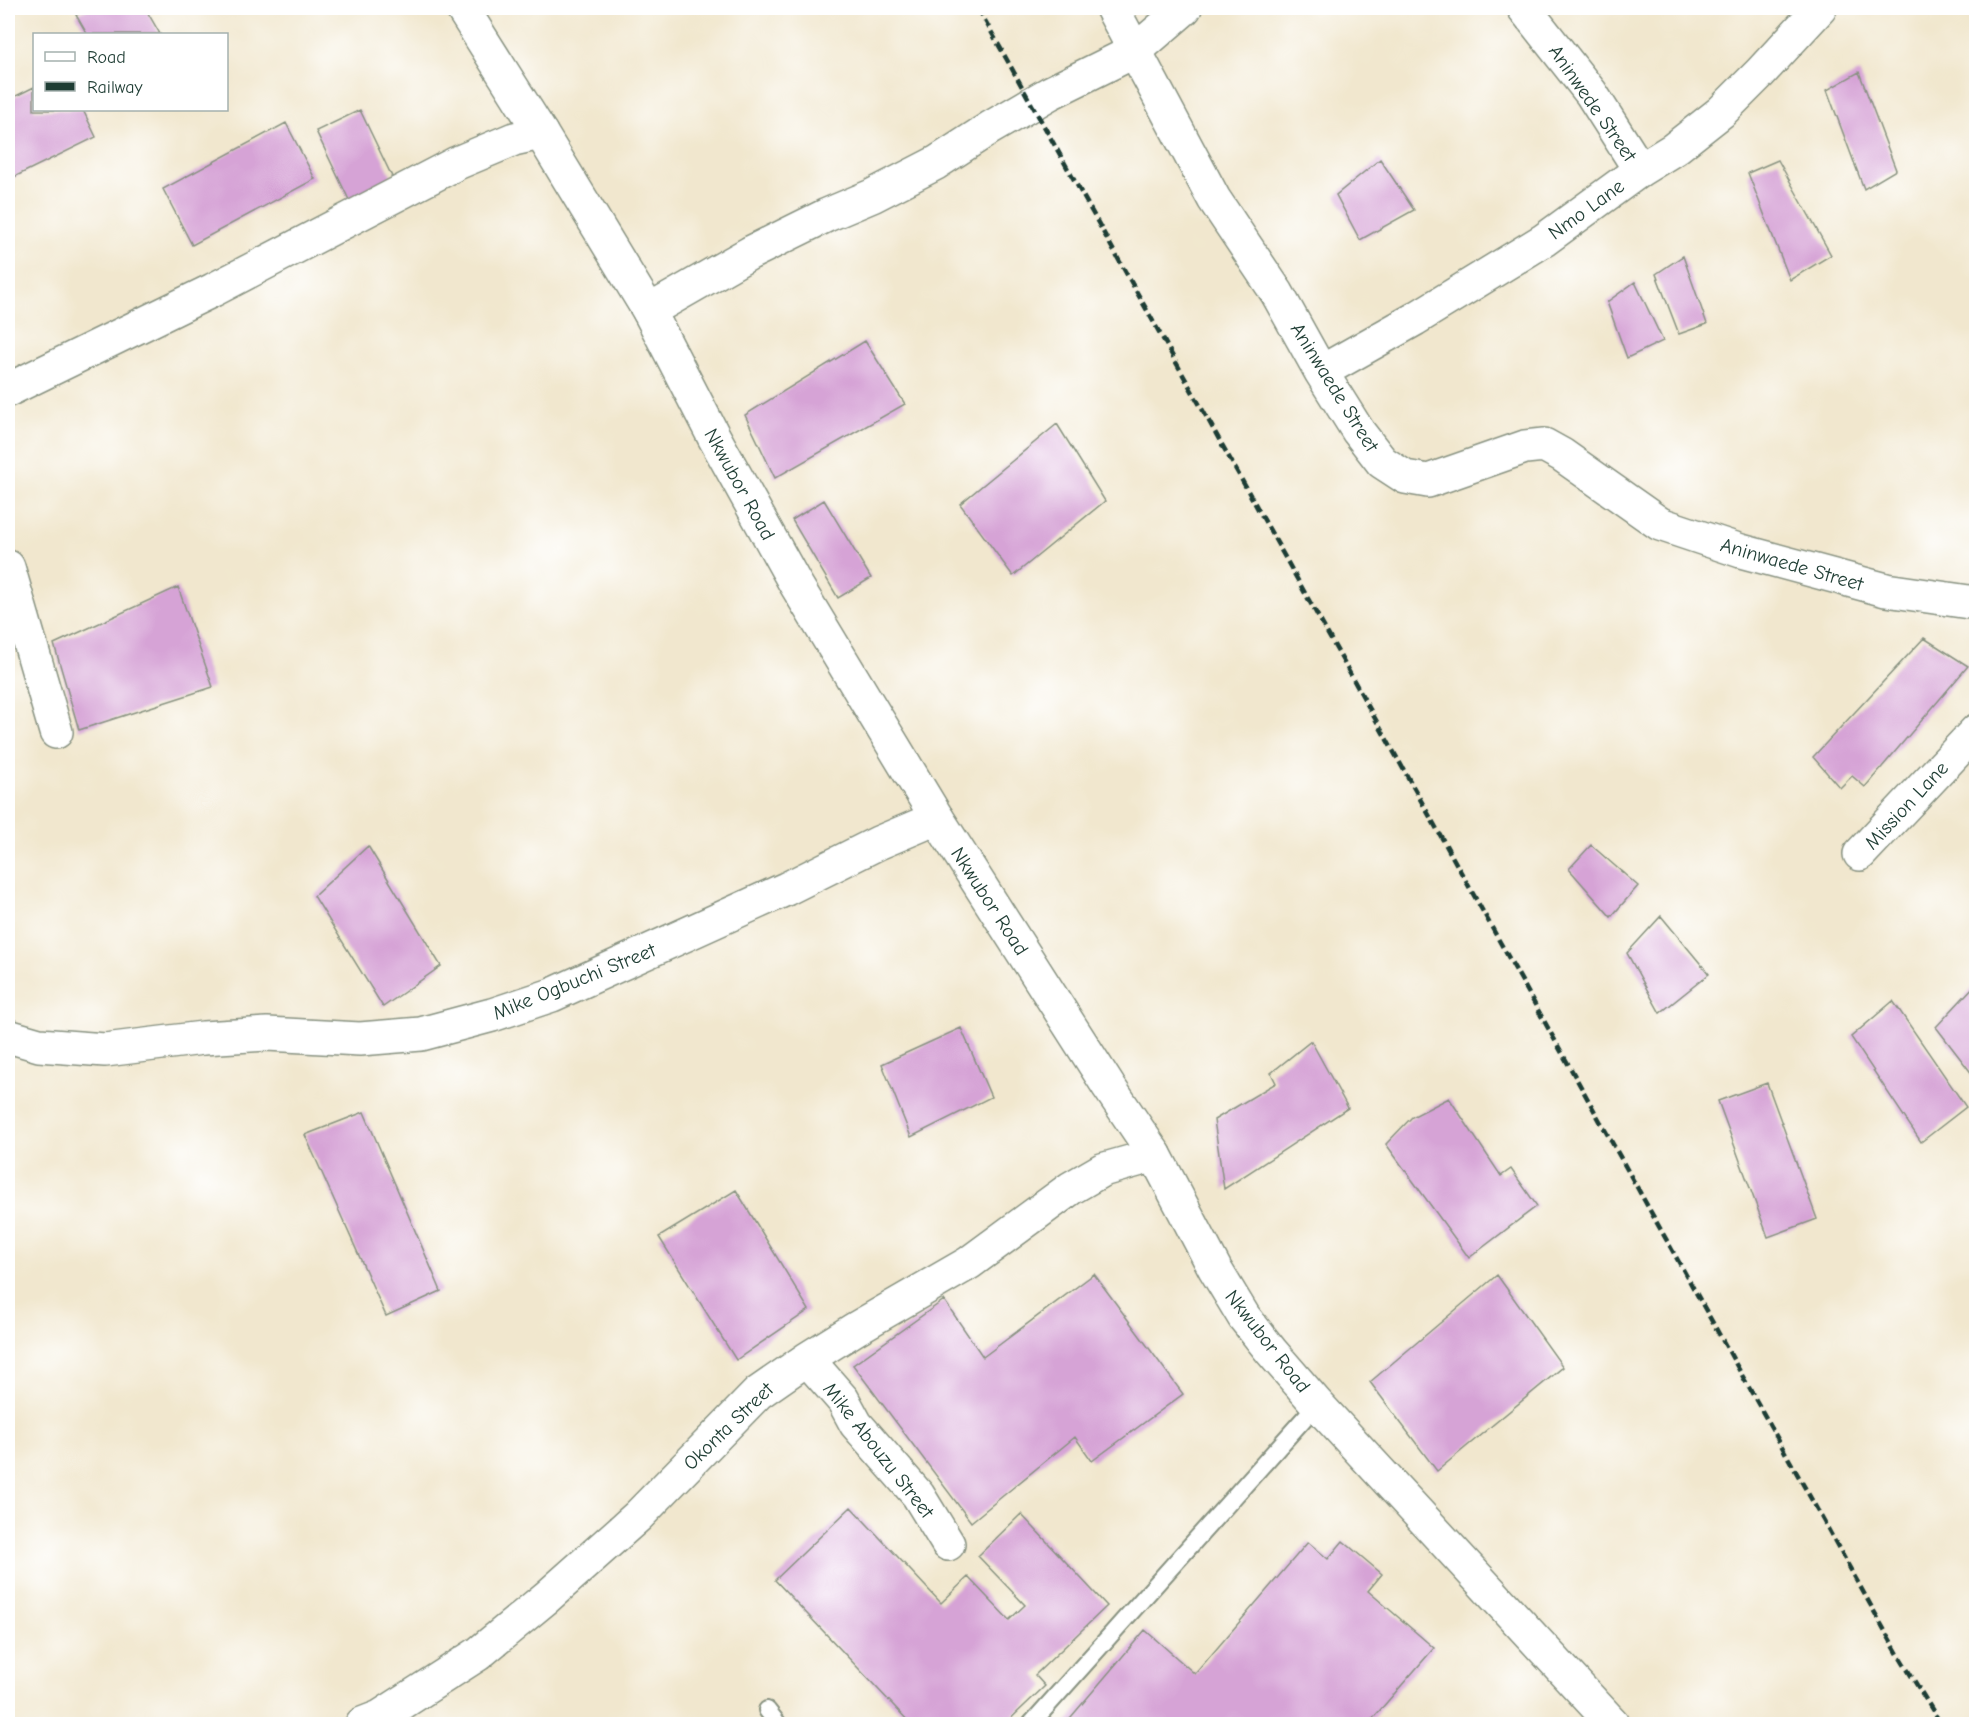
<svg xmlns="http://www.w3.org/2000/svg" width="1984" height="1732" font-family="'Comic Neue',sans-serif">
	<style>
		.building { fill: #d6a3d6 }
		.lines { fill: none; stroke-linecap: round; stroke-linejoin: round }
		.service-casing { stroke: #889281; stroke-width: 20 }
		.minor-casing { stroke: #889281; stroke-width: 36 }
		.tertiary-casing { stroke: #889281; stroke-width: 36 }
		.service { stroke: #fff; stroke-width: 16 }
		.minor { stroke: #fff; stroke-width: 33 }
		.tertiary { stroke: #fff; stroke-width: 33 }
		.rail { stroke: #1f3d34; stroke-width: 4.5; stroke-dasharray: 9 4.5; stroke-linecap: butt }
		.labels { text-anchor: middle; stroke-width: 4.5; stroke-linejoin: round; paint-order: stroke }
		.street-label { font-size: 20px; fill: #1f3d34; stroke: #fff }
	</style>
	<rect width="100%" height="100%" fill="#fff"/>
	<filter id="ink" filterUnits="userSpaceOnUse"><feTurbulence type="fractalNoise" baseFrequency=".0167" numOctaves="2"/><feDisplacementMap in="SourceGraphic" scale="12" xChannelSelector="R" yChannelSelector="G"/><feConvolveMatrix kernelMatrix="1 2 1 2 8 2 1 2 1" color-interpolation-filters="sRGB"/></filter>
	<filter id="wash" filterUnits="userSpaceOnUse"><feTurbulence type="fractalNoise" baseFrequency=".008" numOctaves="4" result="noise"/><feDisplacementMap in="SourceGraphic" scale="24" xChannelSelector="R" yChannelSelector="G"/><feGaussianBlur stdDeviation="1.35" result="paint"/><feColorMatrix in="noise" values="0 0 0 0 0 0 0 0 0 0 0 0 0 0 0 0 0 1.4 0 .05"/><feComposite in="paint" operator="in"/></filter>
	<g filter="url(#wash)">
		<rect width="100%" height="100%" fill="#f1e7ce"/>
		<g id="blocks">
			<path class="building" d="M89,8H145L160,34H87L76,15Z
				M1859,72L1896,170L1864,189L1827,90Z
				M34,87V110H83L96,137L8,180V100Z
				M360,110L395,183L351,204L316,131Z
				M286,123L315,179L192,245L163,189Z
				M1380,159L1414,210L1360,240L1336,195Z
				M1778,160L1831,255L1790,280L1748,173Z
				M1683,256L1707,324L1679,334L1656,274Z
				M1635,282L1663,341L1627,358L1607,302Z
				M865,341L905,404L775,478L745,415Z
				M1057,424L1105,501L1013,576L960,504Z
				M824,500L871,578L838,598L792,520Z
				M178,587L213,687L79,730L54,644Z
				M1924,638L1968,666L1865,787L1852,776L1840,788L1813,757Z
				M1591,845L1638,886L1611,917L1569,869Z
				M368,846L441,966L383,1007L314,896Z
				M1661,916L1709,974L1660,1013L1627,953Z
				M1976,984V1079L1936,1027Z
				M1893,1001L1966,1107L1921,1142L1851,1037Z
				M961,1028L991,1097L911,1137L882,1064Z
				M1311,1041L1348,1108L1224,1189L1214,1120L1276,1083L1271,1073Z
				M1767,1083L1817,1219L1768,1237L1718,1101Z
				M1449,1098L1501,1176L1511,1169L1537,1206L1469,1258L1386,1144L1412,1117Z
				M364,1112L441,1291L386,1316L305,1135Z
				M736,1190L809,1310L736,1360L659,1237Z
				M1094,1274L1183,1394L1092,1461L1075,1437L971,1522L853,1365L944,1300L983,1357Z
				M1497,1275L1563,1367L1437,1471L1370,1382Z
				M851,1507L941,1603L968,1577L1009,1620L1025,1605L978,1556L1021,1514L1107,1606L1035,1675L1045,1686L1005,1724H911L775,1580Z
				M1343,1541L1382,1574L1368,1591L1434,1648L1368,1724H1272L1265,1719L1260,1724H1065L1145,1630L1195,1674L1308,1542L1328,1559Z"/>
		</g>
	</g>
	<g filter="url(#ink)">
		<use href="#blocks" fill-opacity="0" stroke="#889281" stroke-width="1.5"/>
		<g class="lines">
			<defs>
				<path id="service" d="M767,1710L778,1724
					M1031,1724L1317,1404"/>
				<path id="minor" d="M1112,8L1214,199L1277,293L1321,372L1358,431L1382,462L1405,477L1428,481L1525,447L1544,445L1562,455L1660,524L1741,551L1886,590L1976,603
					M1524,8L1591,93L1640,170
					M649,311L750,253L827,215L872,196L936,163L990,128L1050,93L1135,51L1185,8
					M1321,372L1415,319L1544,240L1640,170L1674,149L1721,112L1760,73L1820,8
					M8,390L213,290L457,163L514,139L541,133
					M8,567L56,732
					M1860,854L1976,731
					M8,1036L39,1045L105,1050L203,1038L267,1034L360,1039L421,1034L492,1015L552,995L786,889L878,843L937,818
					M807,1359L843,1400L856,1424L918,1495L948,1544
					M362,1724L380,1717L478,1654L547,1597L638,1516L758,1393L807,1359L855,1329L969,1263L1071,1188L1102,1170L1155,1155"/>
				<path id="tertiary" d="M462,8L541,133L649,311L714,437L795,583L937,818L1109,1087L1155,1155L1215,1269L1244,1317L1271,1351L1317,1404L1613,1724"/>
			</defs>
			<use href="#service" class="service-casing"/>
			<use href="#minor" class="minor-casing"/>
			<use href="#tertiary" class="tertiary-casing"/>
			<use href="#service" class="service"/>
			<use href="#minor" class="minor"/>
			<use href="#tertiary" class="tertiary"/>
			<path class="rail" d="M978,8L1899,1656L1941,1724"/>
		</g>
	</g>
	<g class="labels">
		<g class="street-label">
			<text transform="translate(1593 103) rotate(55)" y="7">Aninwede Street</text>
			<text transform="translate(1586 209) rotate(-36)" y="7">Nmo Lane</text>
			<text transform="translate(1335 387) rotate(58)" y="7">Aninwaede Street</text>
			<text transform="translate(740 484) rotate(61)" y="7">Nkwubor Road</text>
			<text transform="translate(1792 564) rotate(16)" y="7">Aninwaede Street</text>
			<text transform="translate(1906 805) rotate(-47)" y="7">Mission Lane</text>
			<text transform="translate(990 901) rotate(57)" y="7">Nkwubor Road</text>
			<text transform="translate(574 981) rotate(-22)" y="7">Mike Ogbuchi Street</text>
			<text transform="translate(1268 1341) rotate(52)" y="7">Nkwubor Road</text>
			<text transform="translate(728 1426) rotate(-44)" y="7">Okonta Street</text>
			<text transform="translate(879 1450) rotate(52)" y="7">Mike Abouzu Street</text>
		</g>
	</g>
	<rect width="1984" height="1732" fill="none" stroke="#fff" stroke-width="30"/>
	<rect x="33" y="33" width="195" height="78" fill="#ffffff" stroke="#a5b1ae" stroke-width="1.5"/>
	<rect x="45" y="52" width="30" height="9" fill="#ffffff" stroke="#a5b1ae" stroke-width="1.5"/>
	<text x="87" y="63" font-size="18" fill="#1f3d34">Road</text>
	<rect x="45" y="82" width="30" height="9" fill="#1f3d34" stroke="#a5b1ae" stroke-width="1.5"/>
	<text x="87" y="93" font-size="18" fill="#1f3d34">Railway</text>
</svg>
